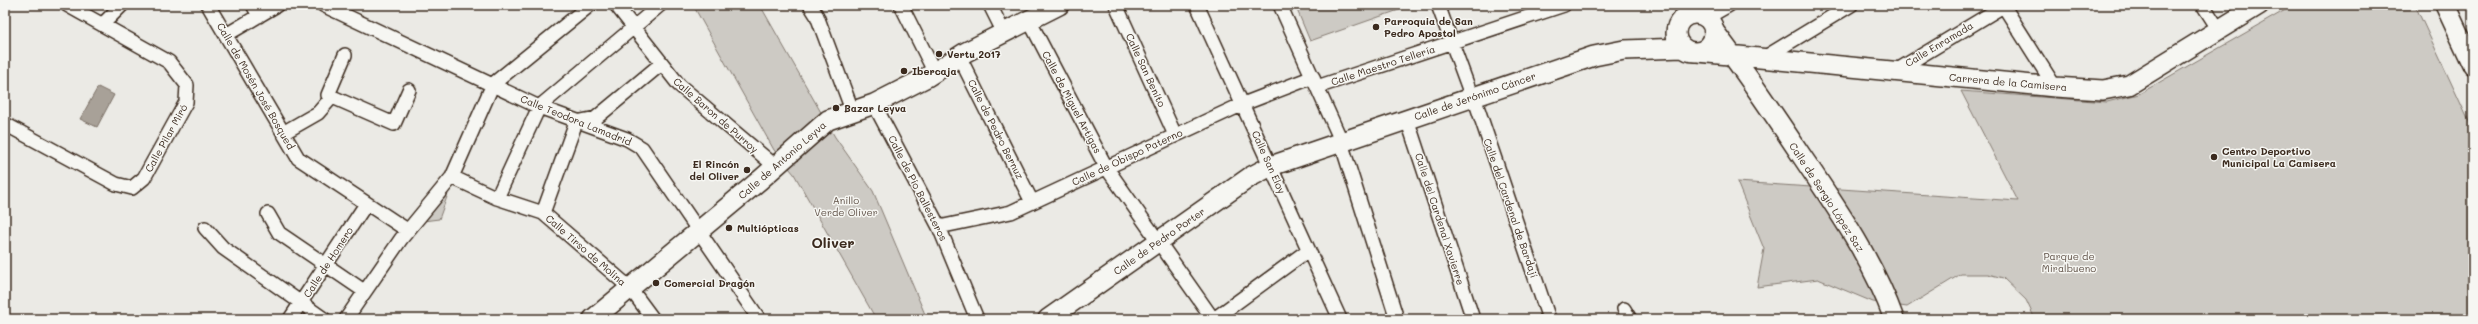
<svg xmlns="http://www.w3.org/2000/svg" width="2478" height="324" font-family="Mali,sans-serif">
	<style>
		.green { fill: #cdcac4; stroke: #847a71 }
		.water { fill: #a8a198; stroke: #7c7167 }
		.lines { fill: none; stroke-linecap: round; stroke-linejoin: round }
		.street-casing { stroke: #3b2a1e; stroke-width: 16 }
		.secondary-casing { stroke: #3b2a1e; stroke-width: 22 }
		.street { stroke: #f6f6f2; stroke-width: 13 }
		.secondary { stroke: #f6f6f2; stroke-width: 19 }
		.poi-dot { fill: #3b2a1e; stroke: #f6f6f2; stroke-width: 1.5 }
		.labels { text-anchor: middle; stroke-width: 3; stroke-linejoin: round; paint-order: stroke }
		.poi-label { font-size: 10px; font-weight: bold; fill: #3b2a1e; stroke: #f6f6f2; text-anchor: start }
		.street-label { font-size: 10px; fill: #3b2a1e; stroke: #f6f6f2 }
		.park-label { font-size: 10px; fill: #605248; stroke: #f6f6f2 }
		.district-label { font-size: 14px; font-weight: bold; fill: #3b2a1e; stroke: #f6f6f2 }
	</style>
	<rect width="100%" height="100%" fill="#ebeae5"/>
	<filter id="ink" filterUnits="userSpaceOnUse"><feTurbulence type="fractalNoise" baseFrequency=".025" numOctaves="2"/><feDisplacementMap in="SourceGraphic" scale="8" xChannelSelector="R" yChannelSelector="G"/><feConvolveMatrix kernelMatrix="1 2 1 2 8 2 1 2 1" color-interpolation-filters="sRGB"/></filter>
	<g filter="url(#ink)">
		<path class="green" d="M693,5H760L835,137L873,191L927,319H876L794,174L774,150Z
			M1295,5H1413L1310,41Z
			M2294,5H2415L2473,130V319H2035L2026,300L2003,278L1988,274H1961L1907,307L1873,302L1818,279L1757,287L1764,249L1737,182L2018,201L1961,91L2107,102L2139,94Z
			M448,194L439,219L423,221Z"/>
		<path class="water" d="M98,87L114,95L97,127L80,119Z"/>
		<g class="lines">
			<defs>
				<path id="street" d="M208,5L298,158L407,230
					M253,5L259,16
					M323,5L539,107L627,139L642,148L759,319
					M616,5L679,85L775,166
					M810,5L817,16L852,110
					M901,5L934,71
					M990,5L1004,33
					M1116,5L1175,135
					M1197,5L1340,319
					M1280,5L1339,136L1397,319
					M1438,5L1470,92L1476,103L1549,319
					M2003,5L2055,87
					M2203,5L2219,30
					M1706,18L1729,5
					M1029,20L1106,167L1213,319
					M103,24L122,5
					M226,35L277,5
					M345,55L328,95L394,124L409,90
					M959,56L1032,202
					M1762,59L1851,5
					M1894,72L2005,5
					M1317,87L1564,5
					M874,104L939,227L977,319
					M1407,119L1473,319
					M5,124L116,184L132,188L144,178L186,102L187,85L169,62L67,5
					M283,133L318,113L332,97
					M452,177L497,198L543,213L630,288L653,319
					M497,198L539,107L660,5
					M543,213L576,122L596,118L661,64
					M268,214L279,233L364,291
					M939,227L1011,212L1243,104L1313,77
					M205,228L223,248L324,319
					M1624,309L1630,319
					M290,319L366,204
					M346,319L401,239L452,177L493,84L590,5
					M1214,319L1307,251"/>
				<path id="secondary" d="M2445,5L2473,65
					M1676 33a19 19 0 1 1 38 0a19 19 0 1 1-38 0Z
					M1714,31C1745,71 1773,113 1801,155C1836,207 1873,260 1894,319
					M1698,52L2055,87L2103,90L2129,85L2259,5
					M593,319L760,180L828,120L874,104L927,77L966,52L1059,5
					M1048,319L1250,177L1271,166L1594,56L1624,50L1683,48"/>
			</defs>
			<use href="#street" class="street-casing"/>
			<use href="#secondary" class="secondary-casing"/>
			<use href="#street" class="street"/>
			<use href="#secondary" class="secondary"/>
		</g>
	</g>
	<g class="poi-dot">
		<circle cx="1376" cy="27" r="4"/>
		<circle cx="939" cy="54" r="4"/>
		<circle cx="904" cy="71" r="4"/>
		<circle cx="836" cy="108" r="4"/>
		<circle cx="2214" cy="157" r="4"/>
		<circle cx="747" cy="170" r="4"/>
		<circle cx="729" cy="228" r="4"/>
		<circle cx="656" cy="283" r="4"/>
	</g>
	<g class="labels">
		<g class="poi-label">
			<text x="1384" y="25">Parroquia de San<tspan x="1384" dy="12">Pedro Apostol</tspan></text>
			<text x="947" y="58">Vertu 2017</text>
			<text x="912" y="75">Ibercaja</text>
			<text x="844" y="112">Bazar Leyva</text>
			<text x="2222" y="155">Centro Deportivo<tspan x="2222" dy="12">Municipal La Camisera</tspan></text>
			<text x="739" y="168" text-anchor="end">El Rincón<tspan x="739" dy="12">del Oliver</tspan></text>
			<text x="737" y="232">Multiópticas</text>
			<text x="664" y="287">Comercial Dragón</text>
		</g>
		<g class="street-label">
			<text transform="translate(1939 44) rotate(-31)" y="4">Calle Enramada</text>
			<text transform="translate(1383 65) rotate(-18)" y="4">Calle Maestro Tellería</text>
			<text transform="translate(1146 70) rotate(65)" y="4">Calle San Benito</text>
			<text transform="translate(2008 82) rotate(5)" y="4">Carrera de la Camisera</text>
			<text transform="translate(256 86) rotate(60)" y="4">Calle de Mosén José Bosqued</text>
			<text transform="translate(1475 96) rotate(-19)" y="4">Calle de Jerónimo Cáncer</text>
			<text transform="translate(1072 102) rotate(62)" y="4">Calle de Miguel Artigas</text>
			<text transform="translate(716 115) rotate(41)" y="4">Calle Baron de Purroy</text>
			<text transform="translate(576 120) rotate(22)" y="4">Calle Teodora Lamadrid</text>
			<text transform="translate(996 129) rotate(63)" y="4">Calle de Pedro Bernuz</text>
			<text transform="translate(166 138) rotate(-61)" y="4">Calle Pilar Miró</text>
			<text transform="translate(1127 157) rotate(-25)" y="4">Calle de Obispo Paterno</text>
			<text transform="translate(782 160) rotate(-41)" y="4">Calle de Antonio Leyva</text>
			<text transform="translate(1269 162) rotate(66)" y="4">Calle San Eloy</text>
			<text transform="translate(918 188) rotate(63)" y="4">Calle de Pío Ballesteros</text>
			<text transform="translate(1827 197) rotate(57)" y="4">Calle de Sergio López Saz</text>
			<text transform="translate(1511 208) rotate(71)" y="4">Calle del Cardenal de Bardají</text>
			<text transform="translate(1440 219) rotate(72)" y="4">Calle del Cardenal Xavierre</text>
			<text transform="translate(1159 241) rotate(-35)" y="4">Calle de Pedro Porter</text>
			<text transform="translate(586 250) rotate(41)" y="4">Calle Tirso de Molina</text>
			<text transform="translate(328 262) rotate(-57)" y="4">Calle de Homero</text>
		</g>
		<g class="park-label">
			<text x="846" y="204">Anillo<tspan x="846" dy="12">Verde Oliver</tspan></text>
			<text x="2069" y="260">Parque de<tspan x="2069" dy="12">Miralbueno</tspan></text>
		</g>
		<g class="district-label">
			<text x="833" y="248">Oliver</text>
		</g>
	</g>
	<rect width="2478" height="324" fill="none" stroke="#f6f6f2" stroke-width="20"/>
	<rect x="10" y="10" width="2458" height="304" fill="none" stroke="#3b2a1e" stroke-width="1.5" filter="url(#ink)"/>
</svg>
